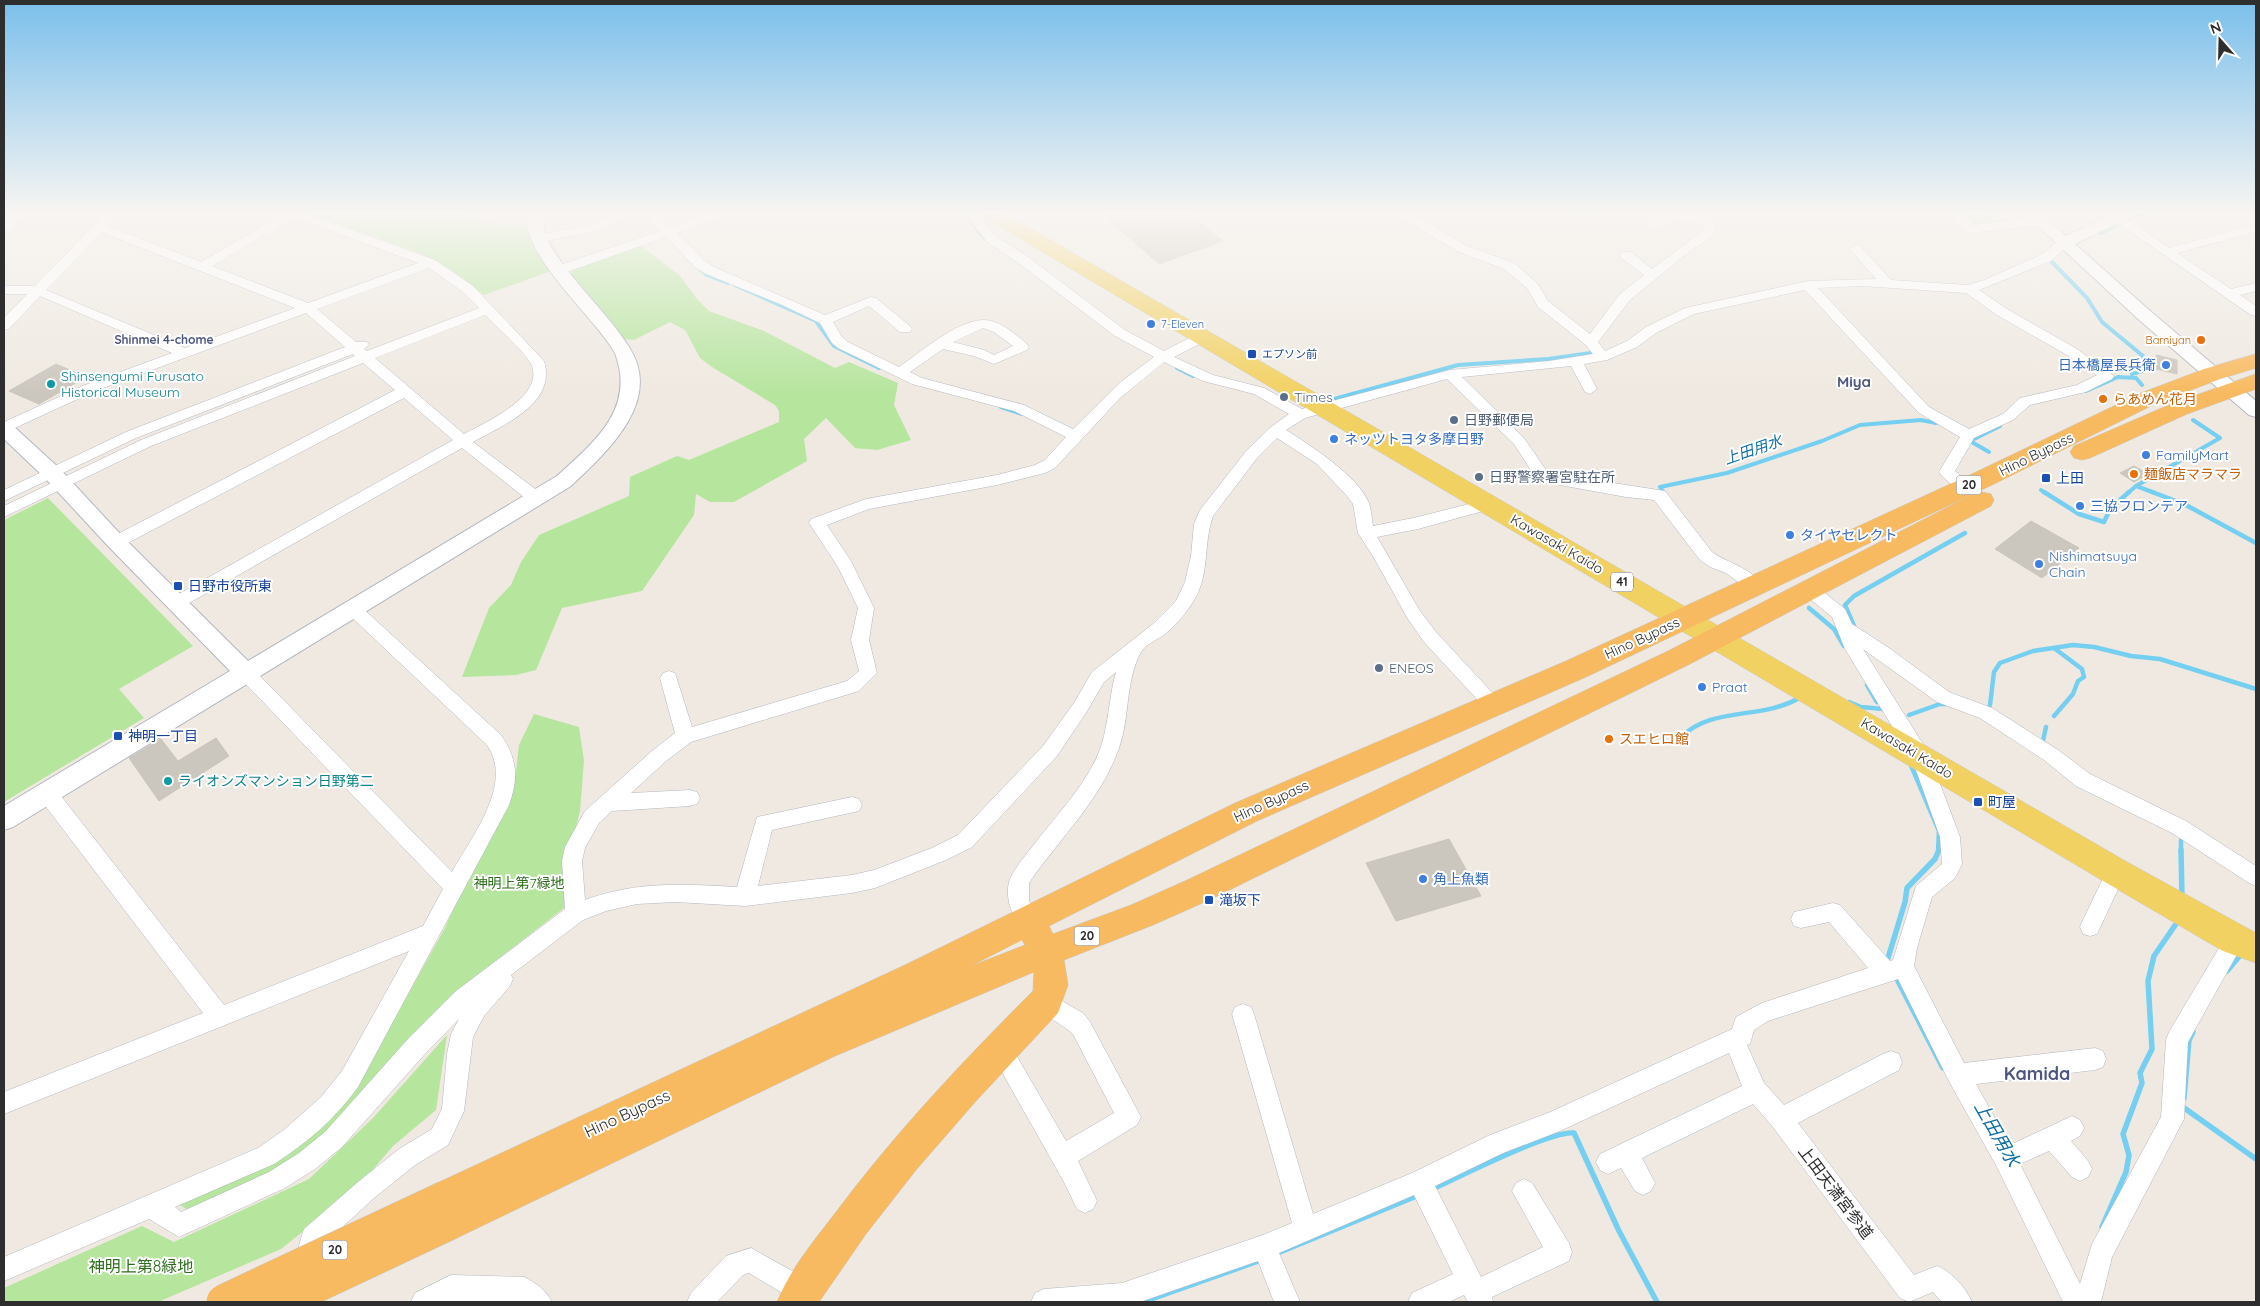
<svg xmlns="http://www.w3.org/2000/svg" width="2260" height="1306" font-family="Quicksand,'Noto Sans JP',sans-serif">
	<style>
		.green { fill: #b6e59e }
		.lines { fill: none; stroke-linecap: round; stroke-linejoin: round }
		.stream-far2 { stroke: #75cff0; stroke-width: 4 }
		.stream-far1 { stroke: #75cff0; stroke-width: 4.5 }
		.stream { stroke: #75cff0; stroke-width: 5.5 }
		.building { fill: #cbc7bf; stroke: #cbc5ba }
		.minor-casing { stroke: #b4b7c1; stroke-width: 1 }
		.tertiary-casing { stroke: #b4b7c1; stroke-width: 2 }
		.primary-casing { stroke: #c9c9c9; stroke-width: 1 }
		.trunk-casing { stroke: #c9c9c9; stroke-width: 1 }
		.minor { fill: #fff; fill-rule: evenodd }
		.tertiary { fill: #fff; fill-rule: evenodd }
		.primary { fill: #f2d163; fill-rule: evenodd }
		.trunk { fill: #f8ba60; fill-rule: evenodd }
		.trunk-bridge-casing { stroke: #c9c9c9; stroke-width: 36; stroke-linecap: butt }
		.trunk-bridge { stroke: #f8ba60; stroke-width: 35 }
		.shop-dot { fill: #3f7fe0; stroke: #fff; stroke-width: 2 }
		.food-dot { fill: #e8710a; stroke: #fff; stroke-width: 2 }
		.transit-dot { fill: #1a4fb4; stroke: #fff; stroke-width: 2 }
		.culture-dot { fill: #0f9aa8; stroke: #fff; stroke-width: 2 }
		.service-dot { fill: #5c6f8a; stroke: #fff; stroke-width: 2 }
		.labels { text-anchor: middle; stroke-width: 4; stroke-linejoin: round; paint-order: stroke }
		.far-shop-label { font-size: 11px; fill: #366cbe; stroke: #fff; text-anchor: start }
		.far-food-label { font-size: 11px; fill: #c56008; stroke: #fff; text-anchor: end }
		.far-transit-label { font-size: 11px; fill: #164399; stroke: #fff; text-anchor: start }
		.far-neighbourhood-label { font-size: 12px; font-weight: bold; fill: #4d5680; stroke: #fff }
		.shield { fill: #fff; stroke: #6d6d6d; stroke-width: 1 }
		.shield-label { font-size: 12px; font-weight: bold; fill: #2e2e2e }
		.shop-label { font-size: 14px; fill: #366cbe; stroke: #fff; text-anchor: start }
		.culture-label { font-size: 14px; fill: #0d838f; stroke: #fff; text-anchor: start }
		.service-label { font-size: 14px; fill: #4e5e75; stroke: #fff; text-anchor: start }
		.food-label { font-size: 14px; fill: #c56008; stroke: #fff; text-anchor: start }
		.street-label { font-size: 14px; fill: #2e2e2e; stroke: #fff }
		.transit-label { font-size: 14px; fill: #164399; stroke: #fff; text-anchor: start }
		.park-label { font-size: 14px; fill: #2c6e1b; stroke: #fff }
		.neighbourhood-label { font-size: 15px; font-weight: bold; fill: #4d5680; stroke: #fff }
		.water-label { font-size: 15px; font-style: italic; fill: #0d6fa3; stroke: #fff }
		.near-street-label { font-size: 16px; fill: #2e2e2e; stroke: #fff }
		.near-park-label { font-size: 16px; fill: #2c6e1b; stroke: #fff }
		.near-neighbourhood-label { font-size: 18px; font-weight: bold; fill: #4d5680; stroke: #fff }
		.near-water-label { font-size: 18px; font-style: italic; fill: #0d6fa3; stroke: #fff }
	</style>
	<rect width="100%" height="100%" fill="#efe9e1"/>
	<path class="green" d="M304,212H464L481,223L528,226L554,270L484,295L454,272L422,254Z
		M1960,212H1987L1998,223C1977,226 1976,227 1960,212Z
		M641,246L680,276L697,299L709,311L764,331L835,368L849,362L898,383L894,405L911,440L877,450L855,448L826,418L804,439L807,461L734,502H710L696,494L694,515L642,591L562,608L536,670L516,675L462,677L489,608L511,585L521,562L539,535L629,496L630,477L677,456L689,460L779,422V411L775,405L712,367L700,358L685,330L670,322L634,340L624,339L572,277V268Z
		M48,498L193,646L119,689L144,718L4,802V520Z
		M534,714L579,727L584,761L580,811L567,865L564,908L477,975L410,1042L332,1127L298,1160L190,1211L178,1204L291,1151L364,1073L445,928L461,891L508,808L515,780L519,745Z
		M447,1035L436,1110L393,1146L357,1188L281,1249L158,1302H4V1288L142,1226L174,1242L309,1179L373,1118Z"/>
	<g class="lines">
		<path class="stream-far2" d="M966,212L975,227
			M1567,212H1591
			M1679,212L1698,214L1702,212
			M2125,220L2147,212
			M978,231L986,239
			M2101,233L2117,225
			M2051,261L2087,298L2102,322L2143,356L2144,365L2142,371L2132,374
			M701,270L707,275L728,283
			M735,285L816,321L834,346L879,368
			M1177,368L1193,376
			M2086,391L2118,377L2136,378L2142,385
			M1327,401L1458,365L1548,359L1591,353
			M1001,407L1022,414
			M1970,441L2000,426
			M1970,441L1989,452
			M2136,486L2155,493
			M2041,490L2045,493
			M1664,493L1660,487L1727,473L1822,441L1860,425L1921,420L1936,423
			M2128,493L2136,486L2220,438L2193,420"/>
		<path class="stream-far1" d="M1663,492L1664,494
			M2044,492L2079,514L2104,522L2110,509L2129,492
			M2152,492L2184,504L2256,543
			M1809,608L1834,629L1844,646
			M1854,626L1845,605L1854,596L1965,533
			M2054,648L2082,669L2084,677L2078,681L2073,694L2054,716
			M1867,685L1877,702
			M1849,702L1861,707L1883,709
			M1990,705L1994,672L2000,663L2033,651L2073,645L2094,647L2131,656L2160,659L2256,689
			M1909,715L1940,704H1946
			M1680,738C1713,705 1761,721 1801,697
			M2042,745L2046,727
			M1910,763L1939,831L1938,851
			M2181,840V851"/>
		<path class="stream" d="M2181,850L2182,897
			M1888,958L1905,902L1907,888L1935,859L1939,850
			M2227,971L2243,952
			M1898,981L1943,1068
			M2184,1098L2189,1040L2193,1032
			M2180,1105L2256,1159
			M1430,1190C1457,1178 1551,1130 1574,1133L1619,1231L1657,1302
			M2102,1227L2126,1172L2129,1155L2123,1134L2142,1083L2140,1073L2152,1049L2148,981L2154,956L2178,921
			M1280,1252L1419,1195
			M510,1301L521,1302
			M1143,1302L1261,1260"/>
	</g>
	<path class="building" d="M1100,212H1187L1223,241L1159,264Z
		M2156,355L2177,360V374L2156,369Z
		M56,364L86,377L39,404L9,391Z
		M2134,466L2148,474L2134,482L2120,473Z
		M2031,521L2079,548L2042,578L1995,549Z
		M216,738L229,756L159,801L129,758L161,739L178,761Z
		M1449,839L1481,896L1396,921L1366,863Z"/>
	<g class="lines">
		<defs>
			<path id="minor" d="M14,212H27L8,230L4,231V221Z
				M107,212H119L107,226L201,262L286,212H302L435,260L473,286L544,361C557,404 503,425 473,442L542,494L544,498L542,502H530L462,448L182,607L176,609L170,607L168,603L170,599L453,440L404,398L122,546L116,548L110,546L108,542L110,538L395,390L363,363L151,446L4,517V506L141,440L355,356L353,354L136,438L4,501V490L126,432L345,347L306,313L95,391L4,433V422L85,385L172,353L40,296L9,329L4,330V318L27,294H4V286H35ZM294,217L418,263L308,303L212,266ZM101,232L295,308L185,348L46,290ZM429,268L463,292L479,308L367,351L364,349L369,345L367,342H356L317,309ZM485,315C496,326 523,350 530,362C549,395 484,423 464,434L375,358Z
				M619,212H635L633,215L595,231L537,243L531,239L537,235L588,225Z
				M645,212H657L671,227L715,212H732L730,215L677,233L705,261L714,267L825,315L871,297L876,298L910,326L912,329L910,332H900L869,306L833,322L842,337L848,342L899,367C921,352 956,321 983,320C1000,320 1015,334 1027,344L1029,347L1027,350L994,364L974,356L943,349L910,372L922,378L1024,405L1073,429L1122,381L1154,357L1115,336L1017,262L987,242L965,212H977L995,236L1027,256L1125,330L1164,351L1197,334H1207L1209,337L1207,340L1174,357L1213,375L1264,388L1302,409L1450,370L1549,361L1593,354L1586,345L1538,307L1527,288L1504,269L1459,252L1397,215L1395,212H1409L1467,246L1514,263L1537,283L1548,301L1590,334L1620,294L1644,275L1621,258L1620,255L1621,252H1631L1652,269L1703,231L1705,228L1699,222L1674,221L1652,229L1646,225L1648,222L1672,213L1699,214L1701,212H1714L1709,218L1717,227L1713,236L1690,251L1630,300L1598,342L1605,351L1627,341L1646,327L1685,308L1808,281L1876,279L1850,249L1856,245L1860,246L1891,280L1968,285L1984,280L2041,255L2060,240L2064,239L2070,243L2051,261L1979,290L2007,309L2077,349L2114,376L2112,379L2086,392L2030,405L2013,420L1974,438L1955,471L1974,486L1971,490C1961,493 1945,481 1939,472L1960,437L1919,413L1805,290L1694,314L1656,333L1637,347L1607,360L1584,364L1597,389L1590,394L1585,392L1571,366L1462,377L1524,438L1548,473L1665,491L1712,552C1727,563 1752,568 1762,585L1760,589L1754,591L1748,589L1726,573L1710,567L1700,560L1654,500L1626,497L1538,481L1514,444L1447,379L1305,418L1286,430C1310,445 1358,476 1369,503C1371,510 1372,519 1373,526L1418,517L1488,499L1494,500L1496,504L1494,508L1418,529L1377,537L1420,611L1436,632L1499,700L1502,705L1499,710L1493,712L1487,710L1424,642L1408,619L1374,558L1358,533L1353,504L1347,496L1317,464L1277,438L1257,458L1213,516C1204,540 1209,568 1198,593C1190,609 1178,623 1165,634C1157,640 1146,644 1141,652C1125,681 1130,718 1119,748C1101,800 1059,839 1029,883V901L1038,919L1035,926L1028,928C1011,922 1004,895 1010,879C1015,868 1024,857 1032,847C1054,818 1081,791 1097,757C1109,730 1108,700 1116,672L1104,682L1086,713L1057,756L972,847L946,860L875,888L852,893L745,906L675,902L637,904L606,911L583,920L511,975L513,979L510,986L484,1016L473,1037L464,1111L448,1145L415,1165L374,1198L324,1244L318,1273L309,1276L300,1273C295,1259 299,1243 304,1229L358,1182L399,1149L432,1129L442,1109L447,1054L451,1034L459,1019L424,1055L341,1148L315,1169L285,1188L179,1237L149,1219L4,1281V1257L258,1148L285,1129L321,1097L342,1071L409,951L4,1114V1092L203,1013L40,799L37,793L40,787L47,785L54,787L224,1005L423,926L443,889L240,678L237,673L240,668L246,666L252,668L452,872C472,836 514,784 487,745L346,612L344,608L346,604L352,602L358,604L501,735C517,758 519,778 509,805L358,1087C335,1119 307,1143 274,1164L175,1207L181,1212L269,1172L299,1153L325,1132L408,1039L456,991L565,909L562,861L565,847L585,811L652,751L675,733L660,678L663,673L669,671L675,673L692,727L847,681L859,671L851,640L858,608L838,567L809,523L811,519L866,499L997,475L1035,465L1045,460L1066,437L1014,411L912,384L838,348L832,343L820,323L780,304L704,273L695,267L666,237L564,273L559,274L553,270L554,267L660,231ZM1862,286L1966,293L1997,315L2067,355L2097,375L2077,385L2020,398L2003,414L1969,429L1929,407L1818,288ZM983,328L994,332L1013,346L994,355L984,350L953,342ZM1164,362L1203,381L1254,394L1289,414L1271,427L1247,450L1200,510L1194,524L1191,556L1185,582L1176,601L1153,624L1092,672L1074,703L1043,746L958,835L932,848L874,870L852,875L758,886L772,830L859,811L862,805L859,799L852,797L757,817L737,887C683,884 637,881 585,900L582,861L585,848L599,823L612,811L690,806L697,804L700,798L697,792L690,790L631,793L666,761L691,742L859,691L877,673L869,640L874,608L851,561L827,525L869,509L997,485L1045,473L1055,468L1120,398Z
				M1817,212H1838L1836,215L1826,218Z
				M1947,212H1960L1973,225L2041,217L2047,221L2041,225L1970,233L1966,232Z
				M2102,212H2116L2169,248L2256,224V232L2177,253L2231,289L2256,283V291L2240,295L2256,306V316L2251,315Z
				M1810,584L1816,586L1845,609L1852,624L1889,648L1949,692L1992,708L2058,750L2090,774L2186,821L2256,866V886L2249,883L2172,833L2076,786L2044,760L1980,718L1937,702L1863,649L1928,752L1960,837L1962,864L1955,878L1932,897L1917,948L1914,966L1964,1063L2095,1048L2103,1051L2106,1059L2103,1067L2095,1070L1976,1084L2010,1145L2072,1116L2080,1120L2084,1128L2080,1136L2071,1141L2088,1161L2092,1169L2088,1177L2080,1181L2072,1177L2049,1151L2020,1164L2080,1284L2092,1244L2161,1117L2166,1040L2169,1032L2228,933L2235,930L2242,933L2245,940L2188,1042L2184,1119L2112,1257L2101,1302H2063L1997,1167L1950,1083L1898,979L1768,1021L1754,1030L1750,1044L1747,1045L1764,1083L1784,1105L1883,1054L1891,1051L1899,1054L1902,1062L1899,1070L1798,1123L1914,1275L1937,1266C1951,1271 1966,1288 1972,1302H1942L1933,1292L1909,1302L1900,1298L1773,1127L1753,1104L1642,1158L1655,1183L1651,1191L1643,1195L1635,1191L1621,1168L1608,1174L1600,1170L1596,1162L1600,1154L1742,1086L1729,1053L1560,1131L1503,1153L1435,1186L1481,1277L1543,1247L1512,1191L1516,1183L1524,1179L1532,1183L1569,1243L1572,1252L1569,1261L1492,1297L1493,1302H1468L1464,1295L1449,1302H1408L1412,1293L1453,1274L1414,1195L1279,1253L1300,1302H1274L1258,1261L1140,1302H1031L1035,1293L1044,1289L1122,1283L1263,1235L1292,1223L1232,1014L1235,1007L1243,1004L1251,1007L1254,1014L1313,1214L1412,1173L1490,1135L1548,1113L1732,1029L1736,1017L1762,1003L1868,968L1829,922L1801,928L1794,926L1791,919L1794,912L1833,903L1840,905L1890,961L1893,960L1916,886L1942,864L1940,837L1912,759L1845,649L1832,617L1804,594L1802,590L1804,586Z
				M2116,863L2123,866L2126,872L2097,934L2090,936L2083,934L2080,927L2083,920L2109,866Z
				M1046,992L1083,1013L1090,1022L1141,1117L1137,1125L1078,1161L1097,1201L1093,1209L1085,1213L1077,1209L1065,1184L989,1049L992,1041L1000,1038L1008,1041L1066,1141L1114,1113L1074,1036C1064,1023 1042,1018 1035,1002L1038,995Z
				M751,1248L812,1282L816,1291L812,1300L806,1302L794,1300L749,1273L743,1275L717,1302H687L691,1293L726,1256Z
				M451,1275L524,1277C536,1283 546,1290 552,1302L453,1301L411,1302L415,1293Z"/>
			<path id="tertiary" d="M528,212H544C541,233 550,246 562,263C583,292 610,317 629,347C664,401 607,452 571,486L13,827L4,830V806L230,671L109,547L45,478L4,439V422L11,424L59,468L123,537L248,661L557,476C594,442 636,409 615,353C595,317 518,253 528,212Z
				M2023,212H2040L2066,236L2117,212H2137L2135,215L2075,244L2149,310L2256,401V417L2249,415L2137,318Z"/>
			<path id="primary" d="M979,212H1002L2127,862L2256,933V963L2223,951L2105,882L982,216Z"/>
			<path id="trunk" d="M2256,354V368L2220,379L2157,403L1992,485L1586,677L1257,821L1049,926L1053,934L1131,905L1185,881L1668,651L1973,494L1982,492L1991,494L1994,500L1991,506L1688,665L1207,901L1153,925L1064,960L1068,985L1058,1013L976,1101L916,1170L866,1234L819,1302H777C790,1270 812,1243 833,1216C893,1135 962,1062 1033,991L1034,972L835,1056L463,1235L450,1241L437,1235L431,1222L435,1212L427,1198L433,1185L907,964L1235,803L1566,661L1974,473L2141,393L2204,369ZM1022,940L1025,945L971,966Z
				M2256,374V389L2187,414L2090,458L2082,460L2074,458L2070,452L2074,446L2171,404Z"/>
		</defs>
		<use href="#minor" class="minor-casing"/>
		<use href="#tertiary" class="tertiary-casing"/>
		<use href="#primary" class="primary-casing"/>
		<use href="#trunk" class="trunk-casing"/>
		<use href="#minor" class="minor"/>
		<use href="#tertiary" class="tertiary"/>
		<use href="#primary" class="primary"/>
		<use href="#trunk" class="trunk"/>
		<defs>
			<path id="trunk-bridge" d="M224,1302L446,1198
				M280,1302L450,1222"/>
		</defs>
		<use href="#trunk-bridge" class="trunk-bridge-casing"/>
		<use href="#trunk-bridge" class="trunk-bridge"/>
	</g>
	<linearGradient id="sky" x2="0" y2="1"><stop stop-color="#7abfeb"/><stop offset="0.54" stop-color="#f8f5f2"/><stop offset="1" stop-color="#f8f5f2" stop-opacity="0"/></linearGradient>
	<rect width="2260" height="394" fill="url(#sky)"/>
	<g class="shop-dot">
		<circle cx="1151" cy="324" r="5"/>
		<circle cx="2166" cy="365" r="5"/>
		<circle cx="1334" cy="439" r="5"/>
		<circle cx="2146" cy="455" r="5"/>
		<circle cx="2080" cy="506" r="5"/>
		<circle cx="1790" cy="535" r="5"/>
		<circle cx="2039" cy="564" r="5"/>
		<circle cx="1702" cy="687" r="5"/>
		<circle cx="1423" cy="879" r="5"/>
	</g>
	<g class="food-dot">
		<circle cx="2201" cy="340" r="5"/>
		<circle cx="2103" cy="399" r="5"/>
		<circle cx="2134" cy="474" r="5"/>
		<circle cx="1609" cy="739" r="5"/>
	</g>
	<g class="transit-dot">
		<rect x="1247" y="349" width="10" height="10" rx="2.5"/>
		<rect x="2041" y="473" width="10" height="10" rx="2.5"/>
		<rect x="173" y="581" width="10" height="10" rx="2.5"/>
		<rect x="113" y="731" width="10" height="10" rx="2.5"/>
		<rect x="1973" y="797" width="10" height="10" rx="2.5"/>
		<rect x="1204" y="895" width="10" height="10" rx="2.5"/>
	</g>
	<g class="culture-dot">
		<circle cx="51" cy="384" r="5"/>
		<circle cx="168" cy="781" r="5"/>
	</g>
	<g class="service-dot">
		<circle cx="1284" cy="397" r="5"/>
		<circle cx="1454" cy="420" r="5"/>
		<circle cx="1479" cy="477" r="5"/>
		<circle cx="1379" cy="668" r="5"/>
	</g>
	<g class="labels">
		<g class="far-shop-label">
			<text x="1161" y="328">7-Eleven</text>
		</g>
		<g class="far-food-label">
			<text x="2191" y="344">Bamiyan</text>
		</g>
		<g class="far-transit-label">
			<text x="1262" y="358">エプソン前</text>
		</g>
		<g class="far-neighbourhood-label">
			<text x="164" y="344">Shinmei 4-chome</text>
		</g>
		<g class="shield">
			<rect x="1956.5" y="475.5" width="25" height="19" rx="4"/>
			<rect x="1611" y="572.5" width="22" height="19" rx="4"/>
			<rect x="1074.5" y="926.5" width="25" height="19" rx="4"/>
			<rect x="322.5" y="1240.5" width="25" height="19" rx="4"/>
		</g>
		<g class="shield-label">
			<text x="1969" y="489">20</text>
			<text x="1622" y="586">41</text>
			<text x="1087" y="940">20</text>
			<text x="335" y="1254">20</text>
		</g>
		<g class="shop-label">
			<text x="2156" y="370" text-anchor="end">日本橋屋長兵衛</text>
			<text x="1344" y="444">ネッツトヨタ多摩日野</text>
			<text x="2156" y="460">FamilyMart</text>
			<text x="2090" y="511">三協フロンテア</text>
			<text x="1800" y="540">タイヤセレクト</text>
			<text x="2049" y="561">Nishimatsuya<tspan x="2049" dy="16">Chain</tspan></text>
			<text x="1712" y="692">Praat</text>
			<text x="1433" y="884">角上魚類</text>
		</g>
		<g class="culture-label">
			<text x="61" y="381">Shinsengumi Furusato<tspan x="61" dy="16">Historical Museum</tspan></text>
			<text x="178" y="786">ライオンズマンション日野第二</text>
		</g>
		<g class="service-label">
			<text x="1294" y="402">Times</text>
			<text x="1464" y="425">日野郵便局</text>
			<text x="1489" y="482">日野警察署宮駐在所</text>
			<text x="1389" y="673">ENEOS</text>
		</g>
		<g class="food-label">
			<text x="2113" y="404">らあめん花月</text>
			<text x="2144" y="479">麺飯店マラマラ</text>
			<text x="1619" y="744">スエヒロ館</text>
		</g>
		<g class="street-label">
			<text transform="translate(2036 454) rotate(-26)" y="5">Hino Bypass</text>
			<text transform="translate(1557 544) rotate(30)" y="5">Kawasaki Kaido</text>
			<text transform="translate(1642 638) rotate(-25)" y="5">Hino Bypass</text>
			<text transform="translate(1907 748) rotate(31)" y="5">Kawasaki Kaido</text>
			<text transform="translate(1271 801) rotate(-25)" y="5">Hino Bypass</text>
		</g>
		<g class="transit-label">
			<text x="2056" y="483">上田</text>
			<text x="188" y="591">日野市役所東</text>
			<text x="128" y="741">神明一丁目</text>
			<text x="1988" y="807">町屋</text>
			<text x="1219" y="905">滝坂下</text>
		</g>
		<g class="park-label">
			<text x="519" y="888">神明上第7緑地</text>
		</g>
		<g class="neighbourhood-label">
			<text x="1854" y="387">Miya</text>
		</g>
		<g class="water-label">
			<text transform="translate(1753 450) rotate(-19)" y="5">上田用水</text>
		</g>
		<g class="near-street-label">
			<text transform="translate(627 1113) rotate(-25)" y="6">Hino Bypass</text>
			<text transform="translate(1836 1192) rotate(53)" y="6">上田天満宮参道</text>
		</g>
		<g class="near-park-label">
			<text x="141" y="1272">神明上第8緑地</text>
		</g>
		<g class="near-neighbourhood-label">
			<text x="2037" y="1080">Kamida</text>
		</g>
		<g class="near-water-label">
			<text transform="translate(1997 1134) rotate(60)" y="6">上田用水</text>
		</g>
	</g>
	<rect width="2260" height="1306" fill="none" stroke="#2e2e2e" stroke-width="10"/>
	<g transform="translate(2220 40) rotate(340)" stroke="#ffffff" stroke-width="4" paint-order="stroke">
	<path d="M0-4L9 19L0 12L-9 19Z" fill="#2e2e2e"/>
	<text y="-8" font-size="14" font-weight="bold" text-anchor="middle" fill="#2e2e2e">N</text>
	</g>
</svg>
